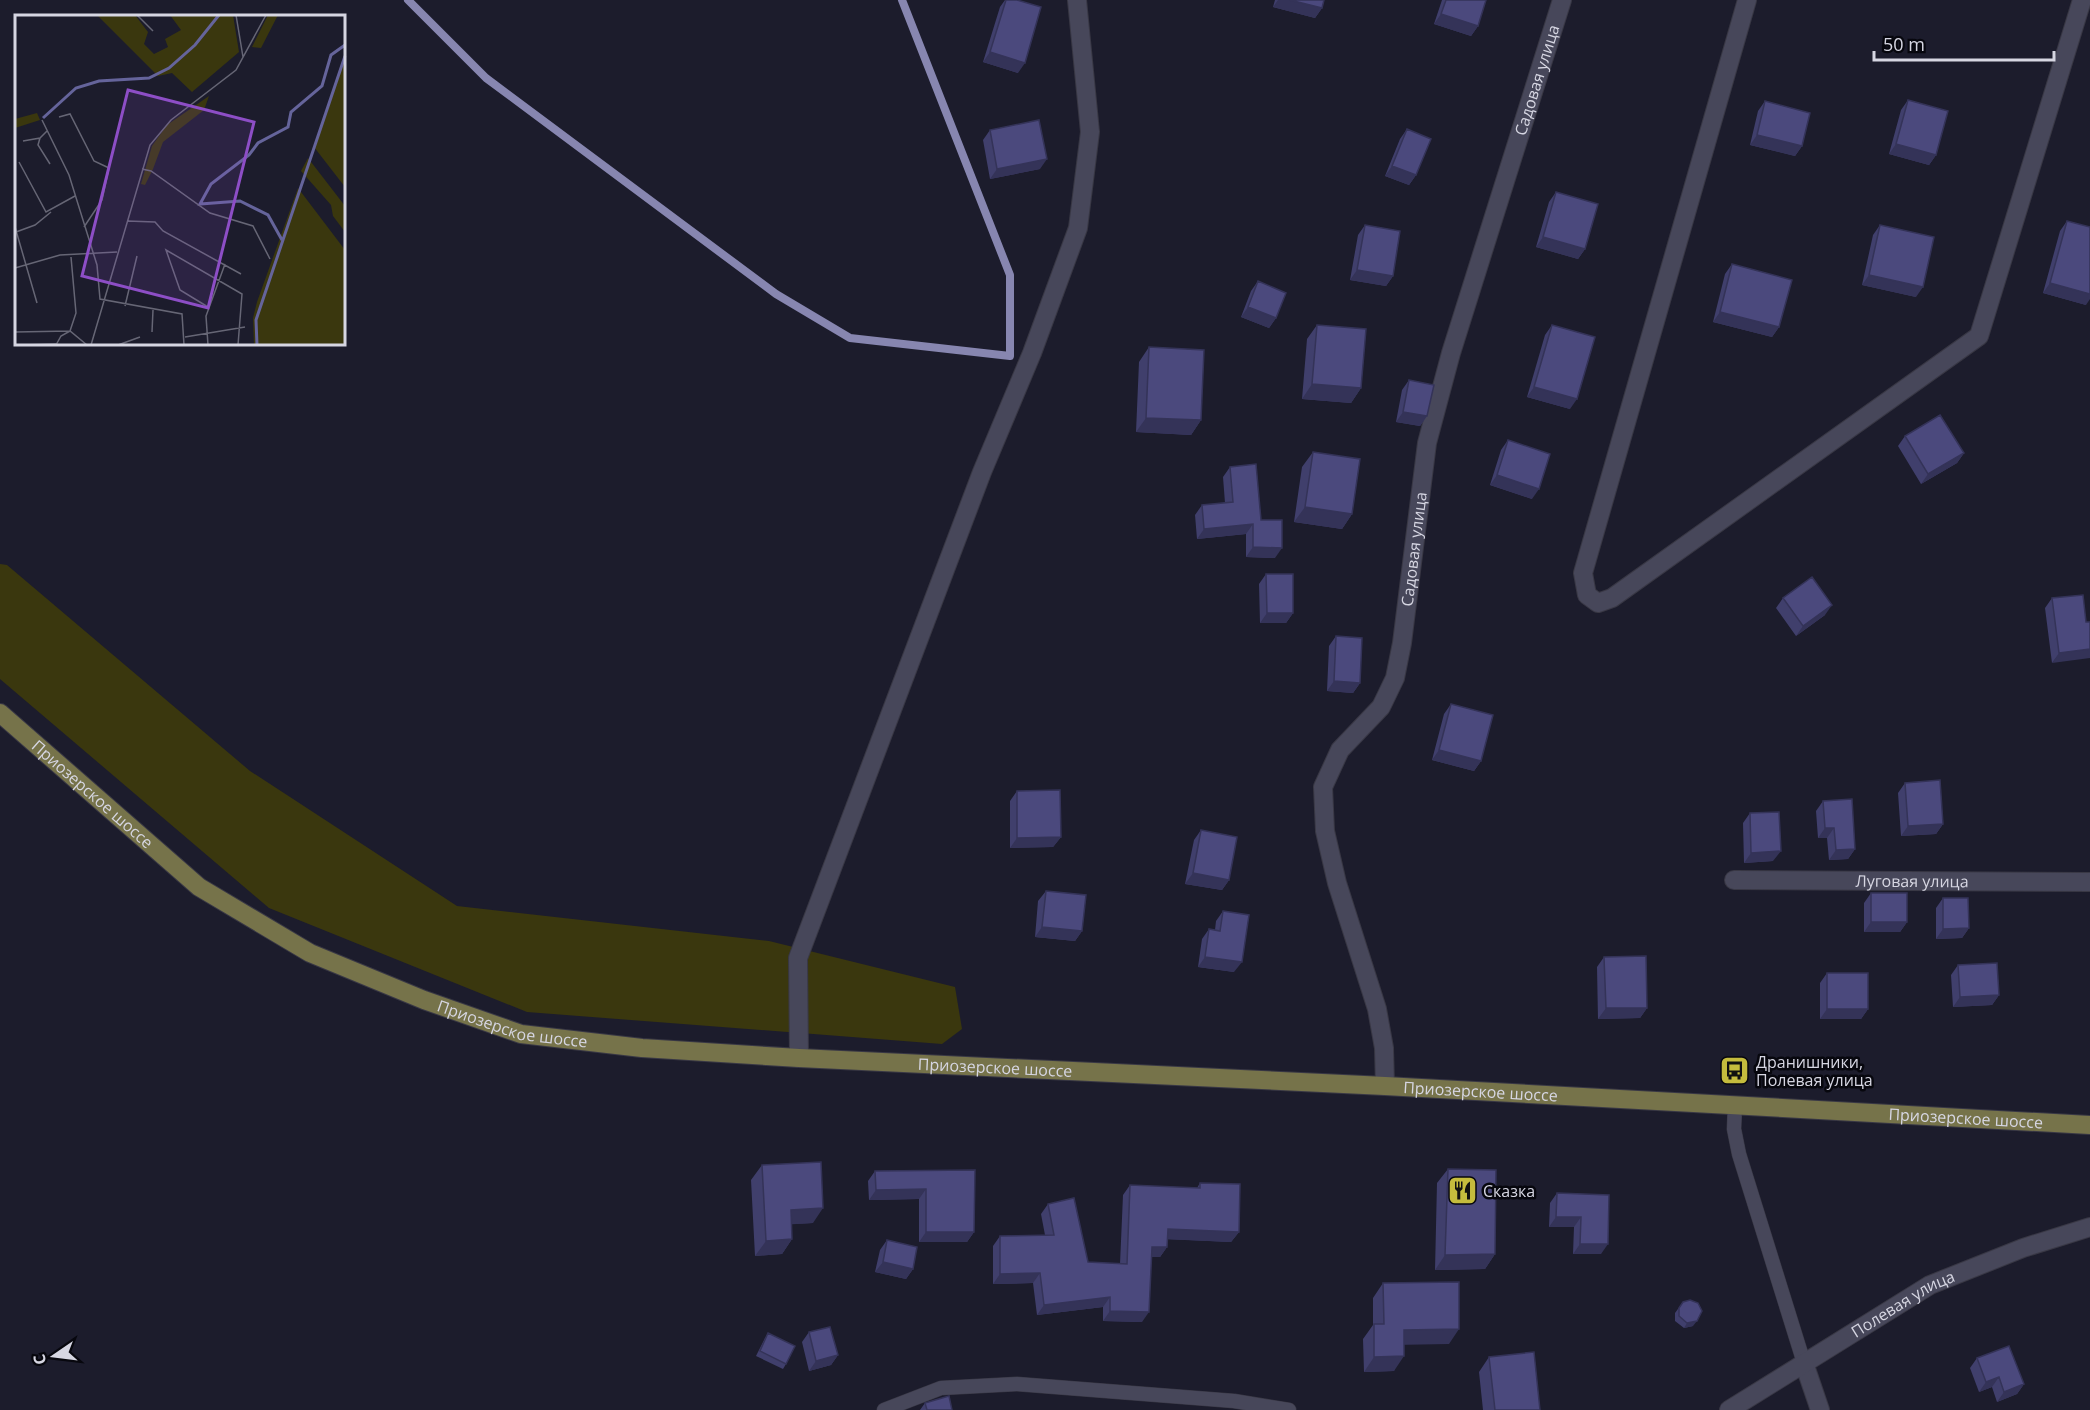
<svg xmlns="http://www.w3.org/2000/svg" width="2090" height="1410" font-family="'Open Sans',sans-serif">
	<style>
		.green { fill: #3a370e }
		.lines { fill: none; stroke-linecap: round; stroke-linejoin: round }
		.stream { stroke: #8786b0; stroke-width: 8 }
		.service-casing { stroke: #393845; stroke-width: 15 }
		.minor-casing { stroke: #393845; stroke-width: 20 }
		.primary-casing { stroke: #393845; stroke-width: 20 }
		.service { stroke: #47475a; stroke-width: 14 }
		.minor { stroke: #47475a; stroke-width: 18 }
		.primary { stroke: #76734a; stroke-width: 18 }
		.wall { fill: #403f6c }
		.shaded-wall { fill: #343358 }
		.building { fill: #4b497d; stroke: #343358; stroke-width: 1.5 }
		.labels { text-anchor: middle; stroke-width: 5; stroke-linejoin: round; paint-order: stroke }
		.street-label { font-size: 16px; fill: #d6d6e2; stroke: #07070e }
		.poi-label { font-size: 16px; fill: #d6d6e2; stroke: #07070e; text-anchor: start }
		.inset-river { fill: none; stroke: #65649b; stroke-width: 3 }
		.inset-road { fill: none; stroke: #666675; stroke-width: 1.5 }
		.view { fill: #8d4ec6; fill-opacity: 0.15; stroke: #8d4ec6; stroke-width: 3 }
		.inset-edge { fill: none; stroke: #d6d6e2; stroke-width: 3 }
	</style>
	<rect width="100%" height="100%" fill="#1c1c2c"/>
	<path class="green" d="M0,564L7,565L250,771L457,906L769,941L955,987L962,1029L942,1044L527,1012L269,908L0,679Z"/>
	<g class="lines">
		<path class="stream" d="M408,0L486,78L776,294L850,338L1010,356V275L902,0"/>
		<defs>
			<path id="service" d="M1735,1105L1734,1129L1739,1154L1804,1363
				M884,1410L941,1388L1017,1384L1234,1401L1289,1410"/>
			<g id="minor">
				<path d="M1747,0L1583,573L1587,595L1598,603L1612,598L1979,336L2082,0"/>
				<path id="s1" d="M1734,880L2090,882"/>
				<path d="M799,1058L798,958L982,472L1032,353L1078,228L1090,132L1077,0"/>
				<path id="s2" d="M1385,1086L1384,1048L1377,1009L1337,883L1325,831L1323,787L1340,750L1381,707L1395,678L1402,643L1427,443L1451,353L1562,0"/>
				<path d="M1804,1363L1820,1410"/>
				<path id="s3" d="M1729,1410L1930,1285L2023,1248L2090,1227"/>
			</g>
			<g id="primary">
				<path id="s4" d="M0,713L199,887L310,953L424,1000L521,1034L642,1048L799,1058L1385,1086L2090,1125"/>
			</g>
		</defs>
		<use href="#service" class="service-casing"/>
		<use href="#minor" class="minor-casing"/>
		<use href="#primary" class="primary-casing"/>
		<use href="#service" class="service"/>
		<use href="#minor" class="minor"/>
		<use href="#primary" class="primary"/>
	</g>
	<path class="wall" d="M1005,0H1017L1018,73L983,62L1000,7Z
		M1275,0H1324L1322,8L1315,18L1273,7Z
		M1442,0H1486L1478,26L1471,36L1434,24Z
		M1908,100L1936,155L1929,165L1889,154L1901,110Z
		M1765,101L1802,146L1795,156L1750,145L1758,111Z
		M1407,129L1416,175L1409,185L1385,176L1400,139Z
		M990,130L1040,169L990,179L983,140Z
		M1556,192L1585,249L1578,259L1536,247L1549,202Z
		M2067,221L2086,305L2043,293L2060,231Z
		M1365,225L1393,276L1386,286L1350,280L1358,235Z
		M1880,225L1916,297L1862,285L1873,235Z
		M1732,264L1779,327L1772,337L1713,322L1725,274Z
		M1258,281L1276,318L1269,328L1241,317L1251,291Z
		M1317,325L1361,388L1351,403L1302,399L1307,339Z
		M1552,325L1570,409L1527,397L1545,335Z
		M1149,347L1201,420L1191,435L1136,432L1139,362Z
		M1409,380L1427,416L1420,426L1396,422L1402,390Z
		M1905,436L1964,453L1957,463L1921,484L1898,446Z
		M1508,440L1532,499L1490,485L1501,450Z
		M1313,452L1352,514L1342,529L1294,522L1302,467Z
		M1230,467L1261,520L1275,558L1246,557V534L1197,539L1195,515L1202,505L1225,503L1223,477Z
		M1266,574L1293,613L1286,623H1260L1259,584Z
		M1783,598L1825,615L1796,636L1776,608Z
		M2052,598L2086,622L2052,663L2045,608Z
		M1336,636L1360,683L1353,693L1327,691L1329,646Z
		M1451,704L1481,761L1474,771L1432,760L1444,714Z
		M1905,783L1943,824L1936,834L1901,836L1898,793Z
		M1017,791L1061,837L1053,847L1010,848V801Z
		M1823,801L1855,849L1848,859L1829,860L1827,838H1818L1816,811Z
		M1750,813L1773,861L1744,863L1743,823Z
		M1201,830L1229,880L1222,890L1185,884L1194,840Z
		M1046,891L1082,931L1075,941L1035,937L1038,901Z
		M1871,893L1907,922L1900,932H1864V903Z
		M1943,898L1969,928L1962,938L1936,939V908Z
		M1223,911L1234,972L1198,967L1202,939L1209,929L1215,930L1216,921Z
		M1604,957L1647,1008L1640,1018L1598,1019L1597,967Z
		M1958,965L1999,995L1992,1005L1953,1007L1951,975Z
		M1827,973L1868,1009L1861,1019H1820V983Z
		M762,1165L813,1223L791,1224L792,1239L782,1254L755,1256L751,1180Z
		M1448,1169L1495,1254L1485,1269L1435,1270L1437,1183Z
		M975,1170L974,1232L967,1242H919V1199L869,1200L868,1181L875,1171Z
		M1200,1183L1239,1232L1231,1242L1167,1239V1247L1160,1257H1152L1142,1322L1103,1321V1307L1037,1315L1033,1283L993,1284V1246L1000,1236L1045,1235L1041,1214L1048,1204L1088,1262L1120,1264L1123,1195L1130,1185L1197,1188Z
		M1557,1193L1609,1195L1601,1254H1573L1574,1227H1549L1550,1203Z
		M887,1240L913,1269L906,1279L875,1272L880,1250Z
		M1383,1283L1449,1344H1404L1394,1371L1364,1372L1363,1339L1373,1325V1298Z
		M1683,1302L1693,1326L1684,1328L1675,1321V1313Z
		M809,1332L838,1355L831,1365L809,1371L802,1342Z
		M768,1333L786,1364L783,1369L756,1356L765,1338Z
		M1489,1357L1540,1410H1483L1479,1372Z
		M1977,1358L2024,1384L2017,1394L1997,1402L1992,1387L1979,1392L1970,1368Z
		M925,1403L952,1410H920Z"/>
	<path class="shaded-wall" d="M1278,0H1290L1322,8L1315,18L1273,7Z
		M1441,14L1478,26L1471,36L1434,24Z
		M990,52L1025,63L1018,73L983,62Z
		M1757,135L1802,146L1795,156L1750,145Z
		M1896,144L1936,155L1929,165L1889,154Z
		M1047,159L1040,169L990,179L997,169Z
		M1392,166L1416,175L1409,185L1385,176Z
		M1543,237L1585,249L1578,259L1536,247Z
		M1357,270L1393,276L1386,286L1350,280Z
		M1869,275L1923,287L1916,297L1862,285Z
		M2050,283L2090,294V299L2086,305L2043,293Z
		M1248,307L1276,318L1269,328L1241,317Z
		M1720,312L1779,327L1772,337L1713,322Z
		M1312,384L1361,388L1351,403L1302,399Z
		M1534,387L1577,399L1570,409L1527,397Z
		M1403,412L1427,416L1420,426L1396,422Z
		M1146,418L1201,420L1191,435L1136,432Z
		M1964,453L1957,463L1921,484L1928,474Z
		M1497,475L1539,489L1532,499L1490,485Z
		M1305,507L1352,514L1342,529L1294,522Z
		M1253,524L1246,534L1197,539L1204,529Z
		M1253,547L1282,548L1275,558L1246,557Z
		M1832,605L1825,615L1796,636L1803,626Z
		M1267,613H1293L1286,623H1260Z
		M2090,649V658L2052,663L2059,653Z
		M1334,681L1360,683L1353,693L1327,691Z
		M1439,750L1481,761L1474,771L1432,760Z
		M1943,824L1936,834L1901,836L1908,826Z
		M1825,828H1834L1827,838H1818Z
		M1061,837L1053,847L1010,848L1017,838Z
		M1855,849L1848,859L1829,860L1836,850Z
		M1781,851L1773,861L1744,863L1751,853Z
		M1193,873L1229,880L1222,890L1185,884Z
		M1871,922H1907L1900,932H1864Z
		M1042,927L1082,931L1075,941L1035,937Z
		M1969,928L1962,938L1936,939L1943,929Z
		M1205,957L1242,962L1234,972L1198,967Z
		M1999,995L1992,1005L1953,1007L1960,997Z
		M1606,1008H1647L1640,1018L1598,1019Z
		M1827,1009H1868L1861,1019H1820Z
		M926,1189L919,1199L869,1200L876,1190Z
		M823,1208L813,1223L780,1225L791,1210Z
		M1556,1217H1581L1574,1227H1549Z
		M1168,1229L1239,1232L1231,1242L1161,1239Z
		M926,1232H974L967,1242H919Z
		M792,1239L782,1254L755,1256L766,1241Z
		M1580,1244H1608L1601,1254H1573Z
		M1152,1247H1167L1160,1257H1145Z
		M1495,1254L1485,1269L1435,1270L1445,1255Z
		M883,1262L913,1269L906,1279L875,1272Z
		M1040,1273L1033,1283L993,1284L1000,1274Z
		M1110,1297L1103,1307L1037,1315L1044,1305Z
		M1110,1311L1149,1312L1142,1322L1103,1321Z
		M1697,1321L1693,1326L1684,1328L1687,1323Z
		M1459,1329L1449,1344L1393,1345L1404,1330Z
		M838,1355L831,1365L809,1371L816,1361Z
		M1404,1356L1394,1371L1364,1372L1374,1357Z
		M1999,1377L1992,1387L1979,1392L1986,1382Z
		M2024,1384L2017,1394L1997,1402L2004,1392Z"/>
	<path class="building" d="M1006,0H1017L1041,7L1025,63L990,52Z
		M1290,0H1324L1322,8Z
		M1446,0H1486L1478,26L1441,14Z
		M1908,100L1948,111L1936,155L1896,144Z
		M1765,101L1810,113L1802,146L1757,135Z
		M1039,120L1047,159L997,169L990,130Z
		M1407,129L1431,139L1416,175L1392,166Z
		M1556,192L1598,204L1585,249L1543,237Z
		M2067,221L2090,227V294L2050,283Z
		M1365,225L1400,231L1393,276L1357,270Z
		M1880,225L1934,237L1923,287L1869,275Z
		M1732,264L1792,280L1779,327L1720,312Z
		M1258,281L1286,293L1276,318L1248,307Z
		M1317,325L1366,329L1361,388L1312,384Z
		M1552,325L1595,337L1577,399L1534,387Z
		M1149,347L1204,350L1201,420L1146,418Z
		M1409,380L1434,385L1427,416L1403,412Z
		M1940,415L1964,453L1928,474L1905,436Z
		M1508,440L1550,454L1539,489L1497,475Z
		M1313,452L1360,459L1352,514L1305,507Z
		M1256,464L1261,520H1282V548L1253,547V524L1204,529L1202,505L1233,502L1230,467Z
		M1266,574H1293V613H1267Z
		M1812,577L1832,605L1803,626L1783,598Z
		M2083,595L2086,622H2090V649L2059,653L2052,598Z
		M1336,636L1362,638L1360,683L1334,681Z
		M1451,704L1493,715L1481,761L1439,750Z
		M1940,780L1943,824L1908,826L1905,783Z
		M1060,790L1061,837L1017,838V791Z
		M1852,799L1855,849L1836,850L1834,828H1825L1823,801Z
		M1779,812L1781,851L1751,853L1750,813Z
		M1201,830L1237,837L1229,880L1193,873Z
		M1046,891L1086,895L1082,931L1042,927Z
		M1871,893H1907V922H1871Z
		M1943,898H1968L1969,928L1943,929Z
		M1223,911L1249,915L1242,962L1205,957L1209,929L1220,931Z
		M1646,956L1647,1008H1606L1604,957Z
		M1997,963L1999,995L1960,997L1958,965Z
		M1827,973H1868V1009H1827Z
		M821,1162L823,1208L791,1210L792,1239L766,1241L762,1165Z
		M1448,1169L1496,1170L1495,1254L1445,1255Z
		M975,1170L974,1232H926V1189L876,1190L875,1171Z
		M1200,1183L1240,1184L1239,1232L1168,1229L1167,1247H1152L1149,1312L1110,1311V1297L1044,1305L1040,1273L1000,1274V1236L1054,1235L1048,1204L1074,1198L1088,1262L1127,1264L1130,1185L1200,1188Z
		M1557,1193L1609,1195L1608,1244H1580L1581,1217H1556Z
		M887,1240L917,1247L913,1269L883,1262Z
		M1459,1282V1329L1404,1330V1356L1374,1357V1324H1384L1383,1283Z
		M1690,1300L1698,1303L1702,1311L1697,1321L1687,1323L1679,1316V1308L1683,1302Z
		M830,1327L838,1355L816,1361L809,1332Z
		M768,1333L795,1346L786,1364L760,1351Z
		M2009,1346L2024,1384L2004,1392L1999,1377L1986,1382L1977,1358Z
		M1534,1352L1540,1410H1495L1489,1357Z
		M949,1396L952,1410H927L925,1403Z"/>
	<defs>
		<symbol id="bus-square" viewBox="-11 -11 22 22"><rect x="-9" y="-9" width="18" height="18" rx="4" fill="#c5bc3d" stroke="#07070e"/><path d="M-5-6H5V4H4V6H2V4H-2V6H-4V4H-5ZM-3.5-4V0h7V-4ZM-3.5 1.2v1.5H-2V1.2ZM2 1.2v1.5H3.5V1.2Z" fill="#111"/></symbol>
		<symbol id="restaurant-square" viewBox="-11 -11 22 22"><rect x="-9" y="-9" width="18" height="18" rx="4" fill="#c5bc3d" stroke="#07070e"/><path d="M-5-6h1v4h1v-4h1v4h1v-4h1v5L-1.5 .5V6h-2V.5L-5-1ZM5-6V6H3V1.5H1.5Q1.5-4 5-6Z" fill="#111"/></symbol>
	</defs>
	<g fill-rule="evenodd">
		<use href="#bus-square" x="1718" y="1054" width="33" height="33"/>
		<use href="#restaurant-square" x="1446" y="1174" width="33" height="33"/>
	</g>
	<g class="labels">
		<g class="street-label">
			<text dy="6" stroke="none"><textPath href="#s2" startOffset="1056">Садовая улица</textPath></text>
			<text dy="6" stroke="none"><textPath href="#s2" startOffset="570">Садовая улица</textPath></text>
			<text dy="6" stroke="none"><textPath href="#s4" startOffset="123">Приозерское шоссе</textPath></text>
			<text dy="6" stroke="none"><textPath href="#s1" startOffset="178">Луговая улица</textPath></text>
			<text dy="6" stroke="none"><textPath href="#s4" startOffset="609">Приозерское шоссе</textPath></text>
			<text dy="6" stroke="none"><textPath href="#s4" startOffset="1095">Приозерское шоссе</textPath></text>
			<text dy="6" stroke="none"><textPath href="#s4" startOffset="1581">Приозерское шоссе</textPath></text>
			<text dy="6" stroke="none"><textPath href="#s4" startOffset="2067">Приозерское шоссе</textPath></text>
			<text dy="6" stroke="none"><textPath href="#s3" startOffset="204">Полевая улица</textPath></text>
		</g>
		<g class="poi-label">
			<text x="1756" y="1068">Дранишники,<tspan x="1756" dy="18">Полевая улица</tspan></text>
			<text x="1483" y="1197">Сказка</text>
		</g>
	</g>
	<g transform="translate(15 15)">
		<rect width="330" height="330" fill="#1c1c2c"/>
		<path d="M82,0H120L133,17L129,29L139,39L153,32L150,24L166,15L155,0H218L224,37L177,77L157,58L143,61ZM253,0H263L246,33L237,32ZM330,41V172L299,132ZM194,81L189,95L148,127L138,154L130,170L126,169L137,131L152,110ZM22,98L25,105L0,113V104ZM293,143L330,191V217L318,201L316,190L286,156ZM283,173L330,235V330H239L238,303L242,287Z" fill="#3a370e"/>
		<path class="inset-river" d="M28,103L61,73L84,66L134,63L154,53L180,30L204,0M267,225L253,200L225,186L185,189L196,169L234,140L243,128L273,112L276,97L307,71L316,40L330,30M242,330L241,305L330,41"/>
		<path class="inset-road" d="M122,0L138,16M221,0L228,42M44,102L55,99L79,146L94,153L87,185L69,212M27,105L54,160L82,250L85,284L167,299L169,330M25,123L23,130L35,149M8,126L25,123L32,116M4,147L31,197L60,181M127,154L136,156L195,198L238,211L255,244M112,206L140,207L148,216L226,259M0,212L22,288M1,217L20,210L36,197M0,253L45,240L102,237M110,291L122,241M193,292L165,275L151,235L227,279L223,330M0,317L55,316L61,298L56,242M137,317L138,295M170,322L230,312M7,330L41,329M41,330L46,321L55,316L72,330M76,330L135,130L156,105L221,55L251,0M103,330L125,322M193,330L191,301L210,249"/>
		<path class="view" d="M113,75L239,107L193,293L67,261Z"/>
		<rect width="330" height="330" class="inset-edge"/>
	</g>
	<g transform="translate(54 1356) rotate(256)" stroke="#07070e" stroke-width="4.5" paint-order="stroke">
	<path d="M0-4.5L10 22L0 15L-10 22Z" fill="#d6d6e2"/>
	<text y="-9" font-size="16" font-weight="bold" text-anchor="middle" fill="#d6d6e2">С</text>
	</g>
	<path d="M1874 51v9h180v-9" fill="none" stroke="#d6d6e2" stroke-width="3"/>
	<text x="1883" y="51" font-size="18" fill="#d6d6e2" stroke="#07070e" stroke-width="4.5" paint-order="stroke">50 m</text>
</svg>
